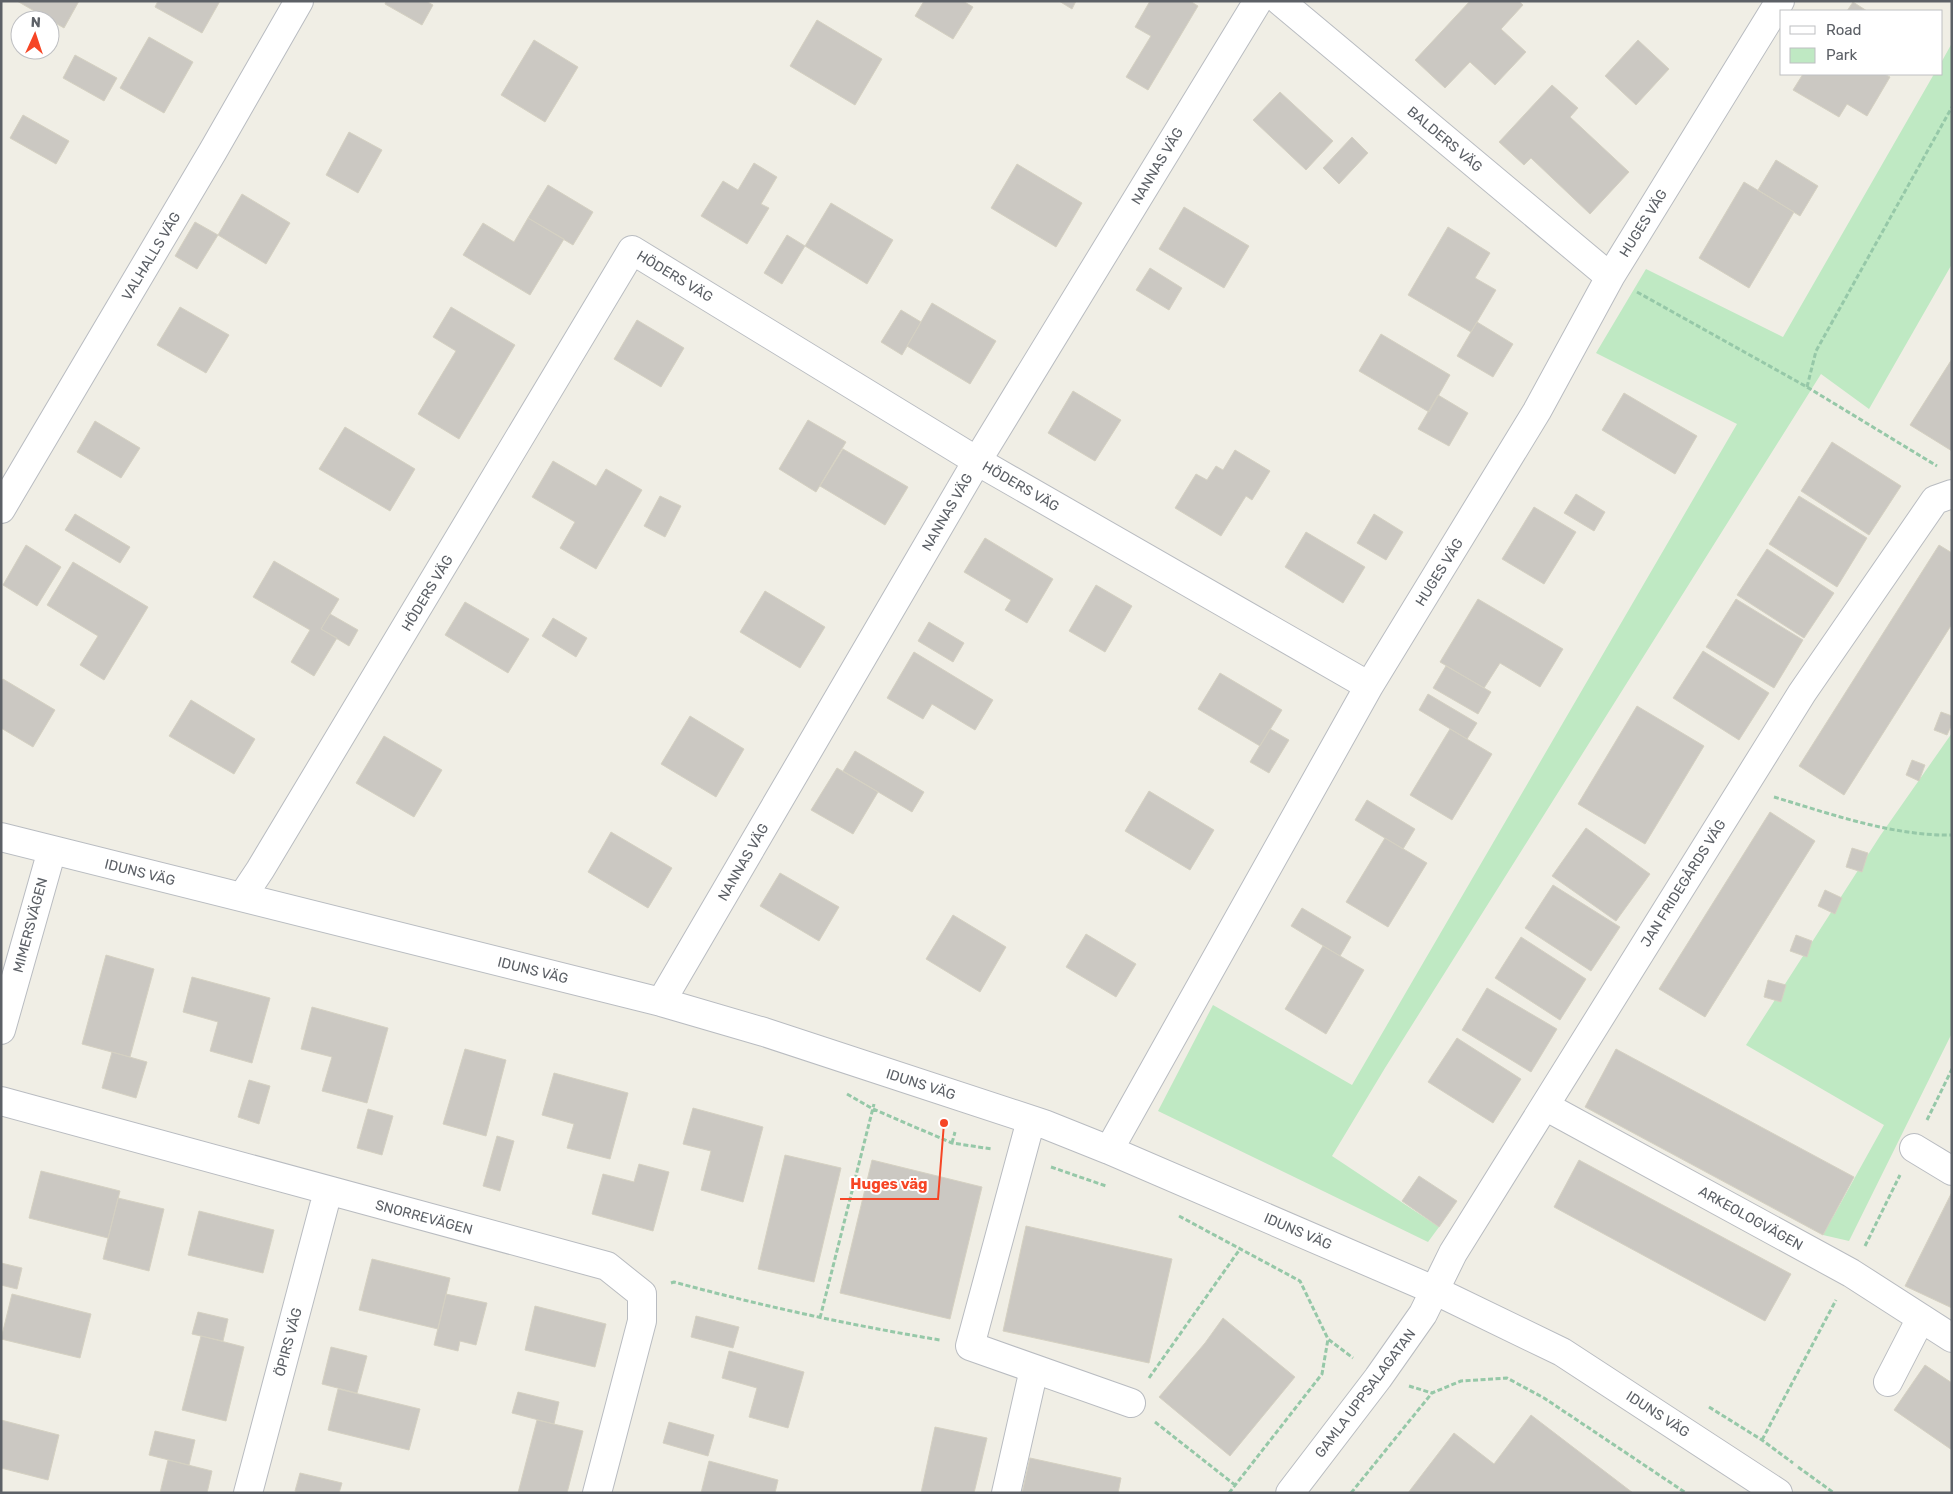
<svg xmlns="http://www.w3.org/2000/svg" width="1953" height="1494" font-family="Rubik,sans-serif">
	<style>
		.green { fill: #bfe9c3 }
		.building { fill: #cbc8c2; stroke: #d5d1c2 }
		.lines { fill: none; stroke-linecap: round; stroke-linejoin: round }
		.minor-casing { stroke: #b9bcc1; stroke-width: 30 }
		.path { stroke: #96c8a8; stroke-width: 3; stroke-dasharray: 5 2.5; stroke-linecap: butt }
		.minor { stroke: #fff; stroke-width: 28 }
		.labels { text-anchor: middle; stroke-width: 4; stroke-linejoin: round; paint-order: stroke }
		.street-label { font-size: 14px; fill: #5c6066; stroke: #fff }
		.leader { fill: none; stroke: #f64525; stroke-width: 2 }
		.callout-dot { fill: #f64525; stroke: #fff; stroke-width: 2 }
		.callout-label { font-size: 15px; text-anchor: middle; font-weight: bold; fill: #f64525; stroke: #fff; stroke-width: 4; stroke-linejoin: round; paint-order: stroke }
	</style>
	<rect width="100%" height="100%" fill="#f0eee5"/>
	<path class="green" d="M1952,43V264L1869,409L1821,374L1385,1068L1332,1156L1439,1227L1428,1242L1158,1111L1213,1005L1352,1085L1737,424L1596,353L1646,269L1783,337L1934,74H1942V61Z
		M1952,733V1033L1849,1241L1823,1235L1884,1125L1746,1045L1880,836Z"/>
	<path class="building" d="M17,1H79L64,28Z
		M158,1H220L202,33L155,7Z
		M386,1H426L433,5L422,25L385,4Z
		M924,1H963L973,7L953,39L915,16Z
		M1059,1H1076L1072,9Z
		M1150,1H1190L1198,6L1148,90L1126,77L1151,36L1135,27Z
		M1470,1H1519L1523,5L1501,29L1526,52L1495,85L1470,62L1445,88L1415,60Z
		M1853,2L1867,11H1847Z
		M817,20L882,59L855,105L790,66Z
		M149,37L193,62L164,113L120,88Z
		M534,40L578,67L545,122L501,95Z
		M1638,40L1669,69L1636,105L1605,76Z
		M75,55L117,78L104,101L63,78Z
		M1803,74H1884L1890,77L1867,116L1847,104L1839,117L1793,90Z
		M1552,85L1578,108L1570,117L1629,172L1590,214L1531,158L1524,165L1499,142Z
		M1280,92L1333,141L1306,170L1253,120Z
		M23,115L69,141L56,164L10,138Z
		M349,132L382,150L358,193L326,175Z
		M1352,137L1368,153L1339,184L1323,168Z
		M1776,160L1818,186L1800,216L1758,190Z
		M754,163L777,177L761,204L769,208L747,244L701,216L723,181L738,190Z
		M1017,164L1082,203L1056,247L991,208Z
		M1744,182L1794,212L1749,288L1699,258Z
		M548,185L593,212L573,245L528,218Z
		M242,194L290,223L266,264L218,235Z
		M831,203L893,240L867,284L805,246Z
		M1184,207L1249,246L1224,288L1159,249Z
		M528,218L564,239L530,295L463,255L483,223L514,242Z
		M195,222L218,235L197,269L175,256Z
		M1448,227L1490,253L1475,278L1496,290L1471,332L1408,295Z
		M787,235L805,246L782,284L764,273Z
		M1150,268L1182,288L1169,310L1136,290Z
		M932,303L996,341L970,384L907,346Z
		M180,307L229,335L206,373L157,345Z
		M451,307L515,345L459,439L418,414L456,351L433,337Z
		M901,310L921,322L902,355L881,342Z
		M637,320L684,348L661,387L614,359Z
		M1477,322L1513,344L1493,377L1457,356Z
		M1381,334L1450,375L1429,412L1359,371Z
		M1952,359V451L1910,425Z
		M1073,391L1121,420L1095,461L1048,433Z
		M1624,393L1697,436L1675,474L1602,430Z
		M1438,395L1468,413L1449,446L1418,429Z
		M808,420L846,442L816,492L779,469Z
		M95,421L140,448L121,478L77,452Z
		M345,427L415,469L390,511L319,469Z
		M1832,442L1901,486L1869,535L1801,491Z
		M843,449L908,487L885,525L820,486Z
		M1235,450L1270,471L1252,500L1246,496L1221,536L1175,508L1196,474L1207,480L1216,466L1223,470Z
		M553,461L596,486L606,469L642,490L596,569L560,548L575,522L532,497Z
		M1576,494L1605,512L1594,531L1564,513Z
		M660,496L681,506L665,537L644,526Z
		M1799,496L1867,538L1837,587L1769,544Z
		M1534,507L1576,532L1544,584L1502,559Z
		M75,514L130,547L120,563L65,530Z
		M1374,514L1403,532L1386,560L1357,543Z
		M1306,532L1365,567L1343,603L1285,567Z
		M985,538L1053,579L1027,623L1005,610L1011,600L964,572Z
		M26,545L61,567L37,606L3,585Z
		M1939,545L1952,553V624L1844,795L1799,766Z
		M1767,549L1834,593L1804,638L1737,595Z
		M274,561L339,599L321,629L337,638L314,676L291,662L310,630L253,597Z
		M73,562L148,607L104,680L80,665L98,636L47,605Z
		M1096,585L1132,606L1105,652L1069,631Z
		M765,591L825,627L800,668L740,632Z
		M1478,599L1563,649L1540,687L1500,663L1484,688L1440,662Z
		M1736,599L1803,640L1774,688L1706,647Z
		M465,602L529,639L508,673L445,635Z
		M330,614L358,630L349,646L321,629Z
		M553,618L587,638L576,657L542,636Z
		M929,622L964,643L953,662L918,641Z
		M1703,651L1769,693L1739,740L1673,698Z
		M914,652L993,700L975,730L932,704L923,719L887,698Z
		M1446,666L1491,692L1478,714L1433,688Z
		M1220,673L1282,710L1260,746L1198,709Z
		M3,679L55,710L33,747L1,728V682Z
		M1428,694L1477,723L1467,739L1419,710Z
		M191,700L255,739L234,774L169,736Z
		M1637,706L1704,746L1645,844L1578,804Z
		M1941,712L1952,716V724L1947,735L1934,730Z
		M690,716L744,749L716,797L661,764Z
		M1270,729L1289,740L1269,773L1250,762Z
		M1450,729L1492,754L1452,820L1410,795Z
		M384,736L442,770L414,817L356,783Z
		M855,751L924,792L912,812L843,771Z
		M1912,760L1925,765L1919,781L1906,775Z
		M837,768L878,792L853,834L811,810Z
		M1149,791L1214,830L1190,870L1125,831Z
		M1367,800L1415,829L1403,849L1355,820Z
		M1770,812L1815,841L1705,1017L1659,989Z
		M1586,828L1650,874L1616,921L1552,876Z
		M611,832L672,868L648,908L588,872Z
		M1385,838L1427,863L1388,927L1346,902Z
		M1852,848L1868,853L1862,872L1846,867Z
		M780,873L839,907L819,941L760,906Z
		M1553,885L1620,927L1591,971L1525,928Z
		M1825,890L1842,898L1835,914L1818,906Z
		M1302,908L1351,937L1340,956L1291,926Z
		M953,915L1006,947L980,992L926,959Z
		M1086,934L1136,964L1116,997L1066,967Z
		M1796,935L1812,941L1807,957L1790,951Z
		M1521,937L1586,979L1560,1020L1495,978Z
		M1323,946L1364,970L1326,1034L1285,1009Z
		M106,955L154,969L130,1057L82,1044Z
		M192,977L270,998L252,1063L210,1051L218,1022L183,1012Z
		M1768,980L1786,985L1781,1002L1764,997Z
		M1487,988L1557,1029L1531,1072L1462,1030Z
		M312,1007L388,1028L367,1103L322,1091L332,1057L301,1049Z
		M1457,1038L1521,1079L1493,1123L1428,1082Z
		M465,1049L506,1060L486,1136L443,1124Z
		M1616,1049L1854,1177L1823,1235L1585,1107Z
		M112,1052L147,1062L136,1098L102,1088Z
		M554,1073L628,1093L610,1159L567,1148L574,1124L542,1115Z
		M249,1080L270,1086L259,1124L238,1117Z
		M693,1108L763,1127L743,1202L701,1190L711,1151L683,1144Z
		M368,1109L393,1116L382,1155L357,1148Z
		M497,1136L514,1141L500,1191L483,1186Z
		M785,1155L841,1168L814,1282L758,1269Z
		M872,1160L982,1187L950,1319L840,1293Z
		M1579,1160L1791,1274L1765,1321L1554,1207Z
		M639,1164L669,1172L653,1231L592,1214L603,1174L634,1182Z
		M41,1171L120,1191L108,1238L29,1218Z
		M1419,1176L1457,1201L1439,1227L1402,1201Z
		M1952,1192V1308L1905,1286Z
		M118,1198L164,1209L149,1271L103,1259Z
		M199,1211L274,1230L263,1273L188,1255Z
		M1026,1226L1172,1259L1149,1363L1003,1331Z
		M372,1259L450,1278L438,1329L359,1310Z
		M1,1263L22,1268L17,1289L1,1285Z
		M12,1294L91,1314L80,1358L1,1339Z
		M446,1294L487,1303L476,1345L460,1341L458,1351L434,1345Z
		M535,1306L606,1324L595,1367L525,1350Z
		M198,1312L228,1319L223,1341L192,1334Z
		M696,1316L739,1327L733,1348L691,1337Z
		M1223,1318L1295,1377L1230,1456L1159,1397L1205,1343Z
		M201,1336L244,1347L226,1421L182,1410Z
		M331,1347L367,1356L357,1393L322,1384Z
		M729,1351L804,1372L788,1428L749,1417L757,1388L722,1378Z
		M1925,1365L1952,1383V1450L1894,1410Z
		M338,1389L420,1409L409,1450L328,1430Z
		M518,1392L559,1402L554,1424L512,1413Z
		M1531,1415L1633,1493H1408L1454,1433L1494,1464Z
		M1,1420L59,1435L48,1480L1,1468Z
		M537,1420L583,1431L567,1493H518Z
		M669,1422L714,1435L708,1456L663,1443Z
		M935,1427L987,1438L974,1493H921Z
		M155,1431L195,1440L189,1465L149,1455Z
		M1030,1458L1121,1478L1118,1493H1022Z
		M168,1460L212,1471L207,1493H160Z
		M709,1461L778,1480L775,1493H701Z
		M300,1473L342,1483L339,1493H304L295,1491Z"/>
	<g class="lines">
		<defs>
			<path id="minor" d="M1280,1L1610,277
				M1,509L213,151L299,1
				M1,837L661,1002L764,1032L1044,1124L1109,1150L1436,1291L1562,1352L1778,1493
				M242,897L260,870L632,250L977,461L1369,686
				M661,1002L977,461L1258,1
				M1,1030L52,850
				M1,1101L607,1266L642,1294V1321L597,1493
				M1545,1106L1851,1273L1952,1338
				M1031,1120L970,1346L1131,1403
				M1914,1148L1952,1171
				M1109,1150L1369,686L1537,411L1610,277L1780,1
				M1888,1382L1921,1318
				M248,1493L328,1191
				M1006,1493L1034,1369
				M1290,1493L1378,1378L1423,1314L1453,1253L1802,693L1935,500L1952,494"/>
		</defs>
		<use href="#minor" class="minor-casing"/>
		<path class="path" d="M1637,292L1807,387L1937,466
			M1807,387L1816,351L1952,107
			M1774,797C1831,814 1892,836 1952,835
			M847,1094L873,1109L952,1143L992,1149
			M1927,1120L1952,1069
			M952,1143L955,1132
			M1051,1167L1106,1186
			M1179,1216L1300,1281L1328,1339L1353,1358
			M1865,1246L1900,1175
			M671,1283L674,1282C762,1306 850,1325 940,1340
			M820,1318L874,1104
			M1149,1378L1240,1249
			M1409,1386L1432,1393L1461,1381L1507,1378L1544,1398L1686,1493
			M1709,1407L1762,1440L1793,1463
			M1155,1422L1235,1485
			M1762,1440L1836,1300
			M1798,1467L1834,1493
			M1229,1493L1322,1374L1328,1339
			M1351,1493L1432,1393"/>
		<use href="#minor" class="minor"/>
	</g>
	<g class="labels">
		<g class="street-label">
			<text transform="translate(1445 139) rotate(40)" y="5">BALDERS VÄG</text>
			<text transform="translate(1157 166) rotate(-59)" y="5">NANNAS VÄG</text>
			<text transform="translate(1643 223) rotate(-58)" y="5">HUGES VÄG</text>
			<text transform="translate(151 256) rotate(-59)" y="5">VALHALLS VÄG</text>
			<text transform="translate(675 276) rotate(31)" y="5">HÖDERS VÄG</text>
			<text transform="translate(1021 486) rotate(30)" y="5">HÖDERS VÄG</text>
			<text transform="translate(947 512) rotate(-60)" y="5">NANNAS VÄG</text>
			<text transform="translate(1439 572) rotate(-58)" y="5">HUGES VÄG</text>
			<text transform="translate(427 593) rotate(-59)" y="5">HÖDERS VÄG</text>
			<text transform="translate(743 862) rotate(-60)" y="5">NANNAS VÄG</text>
			<text transform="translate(140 872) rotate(14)" y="5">IDUNS VÄG</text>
			<text transform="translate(1683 883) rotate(-58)" y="5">JAN FRIDEGÅRDS VÄG</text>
			<text transform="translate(30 925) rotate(-75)" y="5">MIMERSVÄGEN</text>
			<text transform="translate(533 970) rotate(14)" y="5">IDUNS VÄG</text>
			<text transform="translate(921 1084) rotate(18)" y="5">IDUNS VÄG</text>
			<text transform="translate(424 1217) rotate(15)" y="5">SNORREVÄGEN</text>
			<text transform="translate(1751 1218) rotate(29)" y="5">ARKEOLOGVÄGEN</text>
			<text transform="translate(1298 1231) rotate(23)" y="5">IDUNS VÄG</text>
			<text transform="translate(288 1342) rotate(-75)" y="5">ÖPIRS VÄG</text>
			<text transform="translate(1365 1393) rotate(-53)" y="5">GAMLA UPPSALAGATAN</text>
			<text transform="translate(1658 1414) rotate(33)" y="5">IDUNS VÄG</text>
		</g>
	</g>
	<path class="leader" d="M944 1123L938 1199H840"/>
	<circle class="callout-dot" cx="944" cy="1123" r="5"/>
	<g class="callout-label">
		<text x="889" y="1189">Huges väg</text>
	</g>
	<rect width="1953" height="1494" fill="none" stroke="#5c6066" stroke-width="5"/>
	<rect x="1780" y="10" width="162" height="65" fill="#ffffff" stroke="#bebfc2"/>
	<rect x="1790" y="26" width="25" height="8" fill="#ffffff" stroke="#bebfc2"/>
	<text x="1826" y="35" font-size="15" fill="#5c6066">Road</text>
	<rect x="1790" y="48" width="25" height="15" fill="#bfe9c3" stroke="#bebfc2"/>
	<text x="1826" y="60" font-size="15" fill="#5c6066">Park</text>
	<g transform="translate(35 35) rotate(3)"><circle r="24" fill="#ffffff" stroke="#bebfc2"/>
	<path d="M0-4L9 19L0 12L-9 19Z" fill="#f64525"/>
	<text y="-8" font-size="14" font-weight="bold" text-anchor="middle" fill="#5c6066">N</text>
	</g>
</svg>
